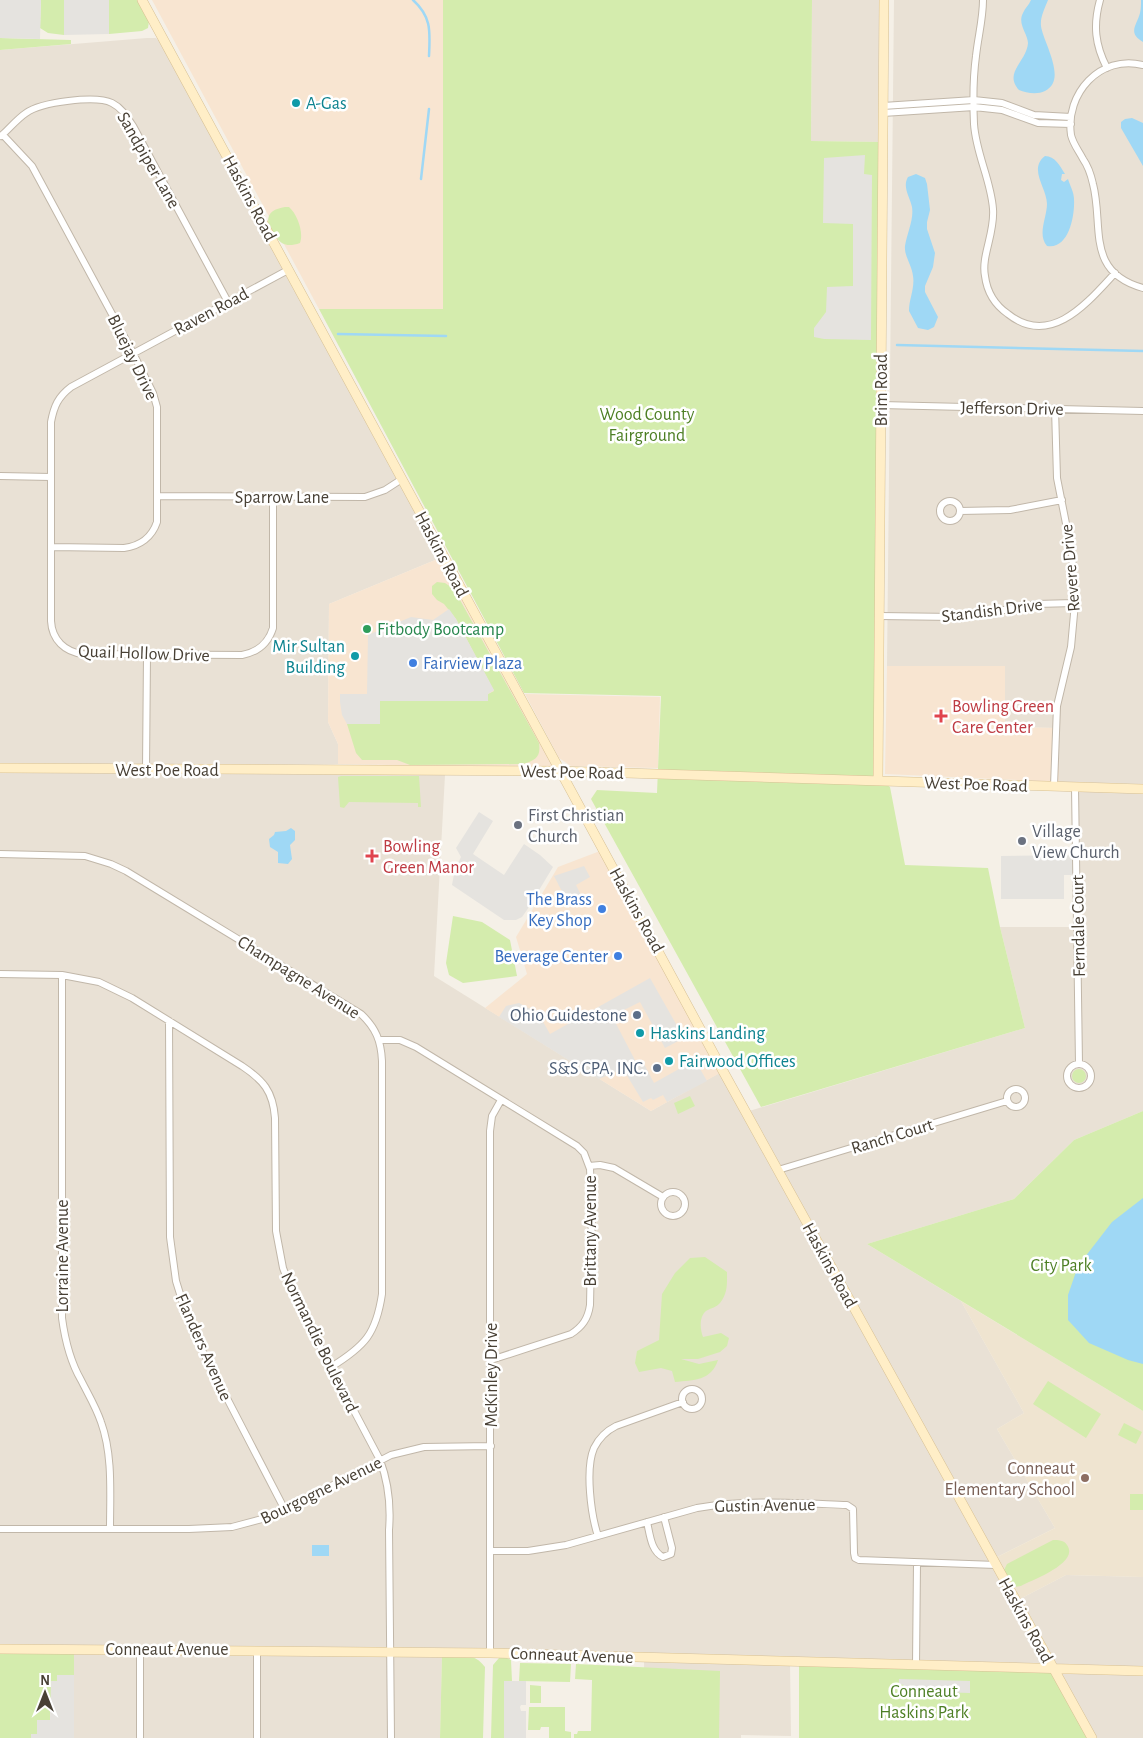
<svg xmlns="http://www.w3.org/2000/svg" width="1143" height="1738" font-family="'Alegreya Sans',sans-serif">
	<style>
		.residential { fill: #e9e1d5 }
		.commercial { fill: #f8e5d1 }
		.education { fill: #efe4d0 }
		.green { fill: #d4ecad }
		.parking { fill: #e5e3df }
		.water { fill: #9fd8f5 }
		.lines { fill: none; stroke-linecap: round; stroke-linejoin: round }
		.stream { stroke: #9fd8f5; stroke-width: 2.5 }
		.street-casing { stroke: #c1b7a9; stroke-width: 8 }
		.secondary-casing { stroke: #d8c194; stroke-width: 10 }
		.street { stroke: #fff; stroke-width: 6 }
		.secondary { stroke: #ffeec7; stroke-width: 9 }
		.culture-dot { fill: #0f9aa8; stroke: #fff; stroke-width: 2 }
		.leisure-dot { fill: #2e9e5b; stroke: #fff; stroke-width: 2 }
		.shop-dot { fill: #3f7fe0; stroke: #fff; stroke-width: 2 }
		.health-dot { fill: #e0444e; stroke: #fff; stroke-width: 2 }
		.worship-dot { fill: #6b7280; stroke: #fff; stroke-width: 2 }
		.service-dot { fill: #5c6f8a; stroke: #fff; stroke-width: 2 }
		.education-dot { fill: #8d6e63; stroke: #fff; stroke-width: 2 }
		.labels { text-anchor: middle; stroke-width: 5; stroke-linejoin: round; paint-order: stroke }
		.culture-label { font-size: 18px; fill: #0d838f; stroke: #fff; text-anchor: start }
		.street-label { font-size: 18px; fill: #484035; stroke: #fff }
		.park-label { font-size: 18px; fill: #4d7f24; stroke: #fff }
		.leisure-label { font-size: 18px; fill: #27864d; stroke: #fff; text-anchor: start }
		.shop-label { font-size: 18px; fill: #366cbe; stroke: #fff; text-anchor: end }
		.health-label { font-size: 18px; fill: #be3a42; stroke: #fff; text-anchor: start }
		.worship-label { font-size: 18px; fill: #5b616d; stroke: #fff; text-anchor: start }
		.service-label { font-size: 18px; fill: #4e5e75; stroke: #fff; text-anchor: end }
		.education-label { font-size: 18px; fill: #785e54; stroke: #fff; text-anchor: end }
	</style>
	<rect width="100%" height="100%" fill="#f5f0e7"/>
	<path class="residential" d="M812,0H884L883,142L811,141Z
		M894,0H1143V784L1059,782V728L1005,727L887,666Z
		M147,38H156L162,44L440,558L329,604L328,722L338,744V764L129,766L0,764V50Z
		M0,769L445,775L434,976L651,1111L723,1071L746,1112L1025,1028L1000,927H1078L1075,787L1143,789V1111L1074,1140L1014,1199L867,1244L961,1301L1024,1413L997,1429L1055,1528L993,1559L1016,1601L1066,1575L1143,1577V1738H1092L790,1663L791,1736L741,1735V1738H645L644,1660L442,1655L440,1738H74V1649H0Z"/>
	<path class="commercial" d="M152,0H443V309H319Z
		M440,558L555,768L338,764V744L328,722L329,604Z
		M887,666H1005V727L1059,728V782L885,774Z
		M525,694L660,697L658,768L571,766L559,758Z
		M600,851L720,1073L651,1111L485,1008L527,974L516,937L558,867Z"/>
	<path class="education" d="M961,1301L1143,1411V1577L1066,1575L1016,1601L993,1559L1055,1528L997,1429L1024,1413Z"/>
	<path class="green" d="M41,0H64V35L48,33L40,28Z
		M109,0H138L149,21L148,28L142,31L109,34Z
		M443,0H812L811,141L883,142L878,780L890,787L905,865L988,868L1000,927L1025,1028L761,1107L591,799L597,790L657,793L661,696L524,693L319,309H443Z
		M0,38L71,40V44L0,50Z
		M285,207H289C297,214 304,232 300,243C280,250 276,238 268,222C268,211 275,209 285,207Z
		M437,582L445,583L454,589L539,743C541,757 536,760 523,764L410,765L397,760H362L356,753L347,724H380V701L488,694L494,691L456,619L444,604L437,600L432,594V586Z
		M341,776H419L421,807H418V803L349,802L344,808L340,807L338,777Z
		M453,916L482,922L510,940L517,976L463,983L449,975L446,963Z
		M1072 1076a7 7 0 1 1 14 0a7 7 0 1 1-14 0Z
		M690,1096L695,1106L678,1114L674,1103Z
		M1143,1111V1411L867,1244L1014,1199L1074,1140Z
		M705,1257L727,1272C727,1283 728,1293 720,1303C717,1307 711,1308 706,1311C699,1317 700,1329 703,1337L721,1333L729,1338L727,1346L720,1352L698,1359H681L699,1364L718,1360C711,1381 694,1380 675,1382L672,1371L661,1368L639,1372L635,1363L637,1351L659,1340L662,1294L675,1273L690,1258Z
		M1048,1381L1101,1414L1086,1438L1033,1404Z
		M1124,1423L1142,1432L1136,1444L1118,1435Z
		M1130,1494H1143V1510H1130Z
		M1053,1540C1058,1540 1064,1540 1067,1545C1080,1563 1032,1580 1021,1586L1014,1587L1004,1570L1007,1564Z
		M0,1649H74V1675H57V1682L50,1707V1720L37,1734H31V1738H0Z
		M442,1655C460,1655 474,1652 485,1667L483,1738H440Z
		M505,1657L511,1660L512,1681H504V1738H491L493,1665L499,1658Z
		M520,1663L571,1664L570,1682L519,1681Z
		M576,1664L720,1671L719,1738H574V1734H577L578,1731H591L592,1680L575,1679Z
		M799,1664L1054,1669L1092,1738H799Z
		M530,1685L541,1686V1703H530Z
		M529,1707H565V1731L571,1732V1738H549V1727H541L540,1730H528Z"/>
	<path class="parking" d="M0,0H41L40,39L0,38Z
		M64,0H109V34L64,35Z
		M865,155L864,174L872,175L871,340L824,339L814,337V328L826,312L827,287L853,286V224L823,223L824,158Z
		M449,609L456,619L494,690L488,694V701H380V724H347L342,715L340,702V694H367L368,635L411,617L433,620Z
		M479,812L493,821L473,854L504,875L524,844L540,855L553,867L527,910L522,917L516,920H504L452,885L455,869L461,857L456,848Z
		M1077,855V875H1064V899H1001V856Z
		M584,866L590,877L576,885L583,899L569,905L554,876Z
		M650,978L684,1038L665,1048L640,1002L612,1016L637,1064L643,1062L654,1083L695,1060L707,1081L667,1102L663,1095L653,1100L651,1098L643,1102L623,1069L599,1079L499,1017L506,1006L519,1003L538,1013L550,1034Z
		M57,1675H74V1738H31V1734H37V1720H50L51,1681H57Z
		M899,1679L970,1681V1693L905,1691L904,1685L899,1684Z
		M504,1681H526V1705H521L520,1707L521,1711H526V1738H504Z"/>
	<path class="water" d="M1031,0H1048C1045,8 1040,17 1041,26C1043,42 1068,80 1045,91C1037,95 1026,93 1019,90C1003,73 1027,61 1028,43C1028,34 1017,24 1023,13C1025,8 1029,5 1031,0Z
		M1141,0H1143V42C1127,33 1137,25 1140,13C1141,9 1141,4 1141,0Z
		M1132,118L1143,123V166L1121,128V122L1125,119Z
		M1045,156C1055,156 1060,166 1065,174H1062L1061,180L1064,182L1068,179C1070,186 1074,192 1074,199C1075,215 1069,250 1047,246C1037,235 1047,217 1047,204C1047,188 1028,169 1045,156Z
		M916,174L925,178L927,184L930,210L927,222V229L935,253L933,267L925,286V292L938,317L934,327L928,330L918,328L909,311C909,299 915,288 913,276C912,265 904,256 905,246C907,233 914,220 912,207C910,197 902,187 908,177Z
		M291,828L295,831V840L290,845L292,859L288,864L278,863V852L270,847L269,839L274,835L275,832L286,831Z
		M1143,1198V1364L1128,1360L1089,1343L1068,1320V1295L1078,1266L1112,1222Z
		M312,1545H329V1556H312Z"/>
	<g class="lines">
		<path class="stream" d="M413,0C432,17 430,32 429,56
			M421,179L429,109
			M338,334L446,336
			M897,345L1143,351"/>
		<defs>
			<path id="street" d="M983,0C983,19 978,37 976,56C973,78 973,102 974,124C976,154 991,180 993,209C995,233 981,256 985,276C987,292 995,305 1008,314C1051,348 1088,302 1115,273
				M1100,0C1093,25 1095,45 1107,68
				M1143,65C1100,54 1065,94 1071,135C1073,144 1079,151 1083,159C1088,166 1091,175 1093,184C1104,226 1085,272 1143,288
				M883,106L974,100L1002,103L1034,115L1071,117
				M883,113L974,107L1002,110L1038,123L1071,124
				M3,135L32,166L133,353L153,393L157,407V522C152,537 140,546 124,548L51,547
				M1,136C9,129 17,119 26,113C41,102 96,95 112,103C122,108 127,117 133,126L228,302
				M881,405L1143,411
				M0,476L51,477
				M157,496L365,497L385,490L402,479
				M273,497V628C268,644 258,652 242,655L83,654C65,652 52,640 51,621V422C54,406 58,397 71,387L288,270
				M940 511a10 10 0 1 1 20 0a10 10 0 1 1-20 0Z
				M960,511L1010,510L1062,500
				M879,616L955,617L977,615L1036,604L1075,603
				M146,770L147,655
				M1054,786L1057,706L1071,647L1075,603L1072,554L1057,478L1055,408
				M1075,787L1079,1064
				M0,854L85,856L111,864L126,871L361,1014C376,1028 381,1041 382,1061V1294C376,1334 365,1346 331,1367
				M0,974L62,975L99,982L132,998L242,1066C263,1080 273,1091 275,1118L276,1231L283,1268L295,1299L380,1460C389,1484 391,1505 389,1530L391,1738
				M62,975V1318C65,1340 70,1361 81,1380C88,1394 96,1407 101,1422C113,1455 110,1494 110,1529
				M169,1021L170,1237L176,1281L189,1323L203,1352L285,1510
				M380,1040H400L416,1047L577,1146L584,1153L590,1169L592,1207L590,1305C588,1319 582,1327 571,1334L491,1360
				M1067 1076a12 12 0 1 1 24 0a12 12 0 1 1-24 0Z
				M1007 1098a9 9 0 1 1 18 0a9 9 0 1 1-18 0Z
				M589,1166L600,1165L614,1168L663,1197
				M778,1170L1007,1101
				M661 1204a12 12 0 1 1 24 0a12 12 0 1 1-24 0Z
				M682 1399a10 10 0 1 1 20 0a10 10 0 1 1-20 0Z
				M647,1522C650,1535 651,1551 663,1557L671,1554L672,1548L664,1517
				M0,1529H189L232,1527L266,1518L285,1510L391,1455L424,1447L491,1446
				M598,1536C591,1515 585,1469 594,1448C599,1438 606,1431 616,1426L683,1402
				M491,1551H528L566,1545L697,1508C747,1499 797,1503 847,1505L853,1509L854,1553L855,1558L859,1560L996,1565
				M490,1653V1131L492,1116L501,1100
				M916,1665L917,1563
				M140,1738V1649
				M257,1738V1650"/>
			<path id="secondary" d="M142,0L723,1071L1092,1738
				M0,768L560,771L1143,789
				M878,780L884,0
				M0,1649L490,1653L1143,1671"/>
		</defs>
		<use href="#street" class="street-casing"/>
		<use href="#secondary" class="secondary-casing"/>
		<use href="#street" class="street"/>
		<use href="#secondary" class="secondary"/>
	</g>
	<g class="culture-dot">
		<circle cx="296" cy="103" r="5"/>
		<circle cx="355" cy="656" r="5"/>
		<circle cx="640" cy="1033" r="5"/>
		<circle cx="669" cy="1061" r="5"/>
	</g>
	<circle class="leisure-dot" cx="367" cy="629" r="5"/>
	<g class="shop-dot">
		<circle cx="413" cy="663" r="5"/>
		<circle cx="602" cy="909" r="5"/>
		<circle cx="618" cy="956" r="5"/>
	</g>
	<g class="health-dot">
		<path d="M938.5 708.5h5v5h5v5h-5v5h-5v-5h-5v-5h5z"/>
		<path d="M369.5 848.5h5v5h5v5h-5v5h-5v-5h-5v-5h5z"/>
	</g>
	<g class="worship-dot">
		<circle cx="518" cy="825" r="5"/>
		<circle cx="1022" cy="841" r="5"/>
	</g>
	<g class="service-dot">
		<circle cx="637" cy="1015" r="5"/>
		<circle cx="657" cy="1068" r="5"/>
	</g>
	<circle class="education-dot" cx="1085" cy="1478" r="5"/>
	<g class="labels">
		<g class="culture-label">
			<text x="306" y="109">A-Gas</text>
			<text x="345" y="652" text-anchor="end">Mir Sultan<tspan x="345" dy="21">Building</tspan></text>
			<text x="650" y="1039">Haskins Landing</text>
			<text x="679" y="1067">Fairwood Offices</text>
		</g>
		<g class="street-label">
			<text transform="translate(149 160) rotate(60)" y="6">Sandpiper Lane</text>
			<text transform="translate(250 198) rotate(62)" y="6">Haskins Road</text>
			<text transform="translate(211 311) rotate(-28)" y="6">Raven Road</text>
			<text transform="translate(133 357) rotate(64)" y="6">Bluejay Drive</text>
			<text transform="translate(881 390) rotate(-90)" y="6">Brim Road</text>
			<text transform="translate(1012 408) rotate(1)" y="6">Jefferson Drive</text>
			<text x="282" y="503">Sparrow Lane</text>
			<text transform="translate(442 554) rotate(62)" y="6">Haskins Road</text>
			<text transform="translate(1070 568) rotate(-95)" y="6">Revere Drive</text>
			<text transform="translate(992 610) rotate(-7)" y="6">Standish Drive</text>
			<text transform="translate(144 653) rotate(2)" y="6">Quail Hollow Drive</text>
			<text x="167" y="776">West Poe Road</text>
			<text transform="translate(572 772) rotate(1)" y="6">West Poe Road</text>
			<text transform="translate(976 784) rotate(2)" y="6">West Poe Road</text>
			<text transform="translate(637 910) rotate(61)" y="6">Haskins Road</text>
			<text transform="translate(1078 926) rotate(-91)" y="6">Ferndale Court</text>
			<text transform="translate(299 977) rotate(32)" y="6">Champagne Avenue</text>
			<text transform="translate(892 1136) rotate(-17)" y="6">Ranch Court</text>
			<text transform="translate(590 1231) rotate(-90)" y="6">Brittany Avenue</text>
			<text transform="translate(62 1256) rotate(-90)" y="6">Lorraine Avenue</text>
			<text transform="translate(830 1265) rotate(61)" y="6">Haskins Road</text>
			<text transform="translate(320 1342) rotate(64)" y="6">Normandie Boulevard</text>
			<text transform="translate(204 1347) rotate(66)" y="6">Flanders Avenue</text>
			<text transform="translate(491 1375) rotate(-90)" y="6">McKinley Drive</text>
			<text transform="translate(321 1490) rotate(-26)" y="6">Bourgogne Avenue</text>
			<text transform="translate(765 1505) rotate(-1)" y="6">Gustin Avenue</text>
			<text transform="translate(1026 1620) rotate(61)" y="6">Haskins Road</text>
			<text x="167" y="1655">Conneaut Avenue</text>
			<text transform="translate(572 1655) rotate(2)" y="6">Conneaut Avenue</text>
		</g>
		<g class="park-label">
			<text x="647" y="420">Wood County<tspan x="647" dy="21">Fairground</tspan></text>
			<text x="1061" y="1271">City Park</text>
			<text x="924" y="1697">Conneaut<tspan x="924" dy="21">Haskins Park</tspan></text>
		</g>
		<g class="leisure-label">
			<text x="377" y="635">Fitbody Bootcamp</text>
		</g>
		<g class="shop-label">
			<text x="423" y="669" text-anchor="start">Fairview Plaza</text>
			<text x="592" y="905">The Brass<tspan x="592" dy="21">Key Shop</tspan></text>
			<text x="608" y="962">Beverage Center</text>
		</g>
		<g class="health-label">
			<text x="952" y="712">Bowling Green<tspan x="952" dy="21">Care Center</tspan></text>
			<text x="383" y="852">Bowling<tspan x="383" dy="21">Green Manor</tspan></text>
		</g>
		<g class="worship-label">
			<text x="528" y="821">First Christian<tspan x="528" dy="21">Church</tspan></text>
			<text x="1032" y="837">Village<tspan x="1032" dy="21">View Church</tspan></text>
		</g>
		<g class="service-label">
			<text x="627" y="1021">Ohio Guidestone</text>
			<text x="647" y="1074">S&amp;S CPA, INC.</text>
		</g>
		<g class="education-label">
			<text x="1075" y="1474">Conneaut<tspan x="1075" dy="21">Elementary School</tspan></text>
		</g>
	</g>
	<g transform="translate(45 1693)" stroke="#ffffff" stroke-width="4" paint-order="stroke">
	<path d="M0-4L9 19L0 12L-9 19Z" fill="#484035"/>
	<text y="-8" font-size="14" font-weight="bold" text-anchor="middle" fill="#484035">N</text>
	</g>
</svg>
